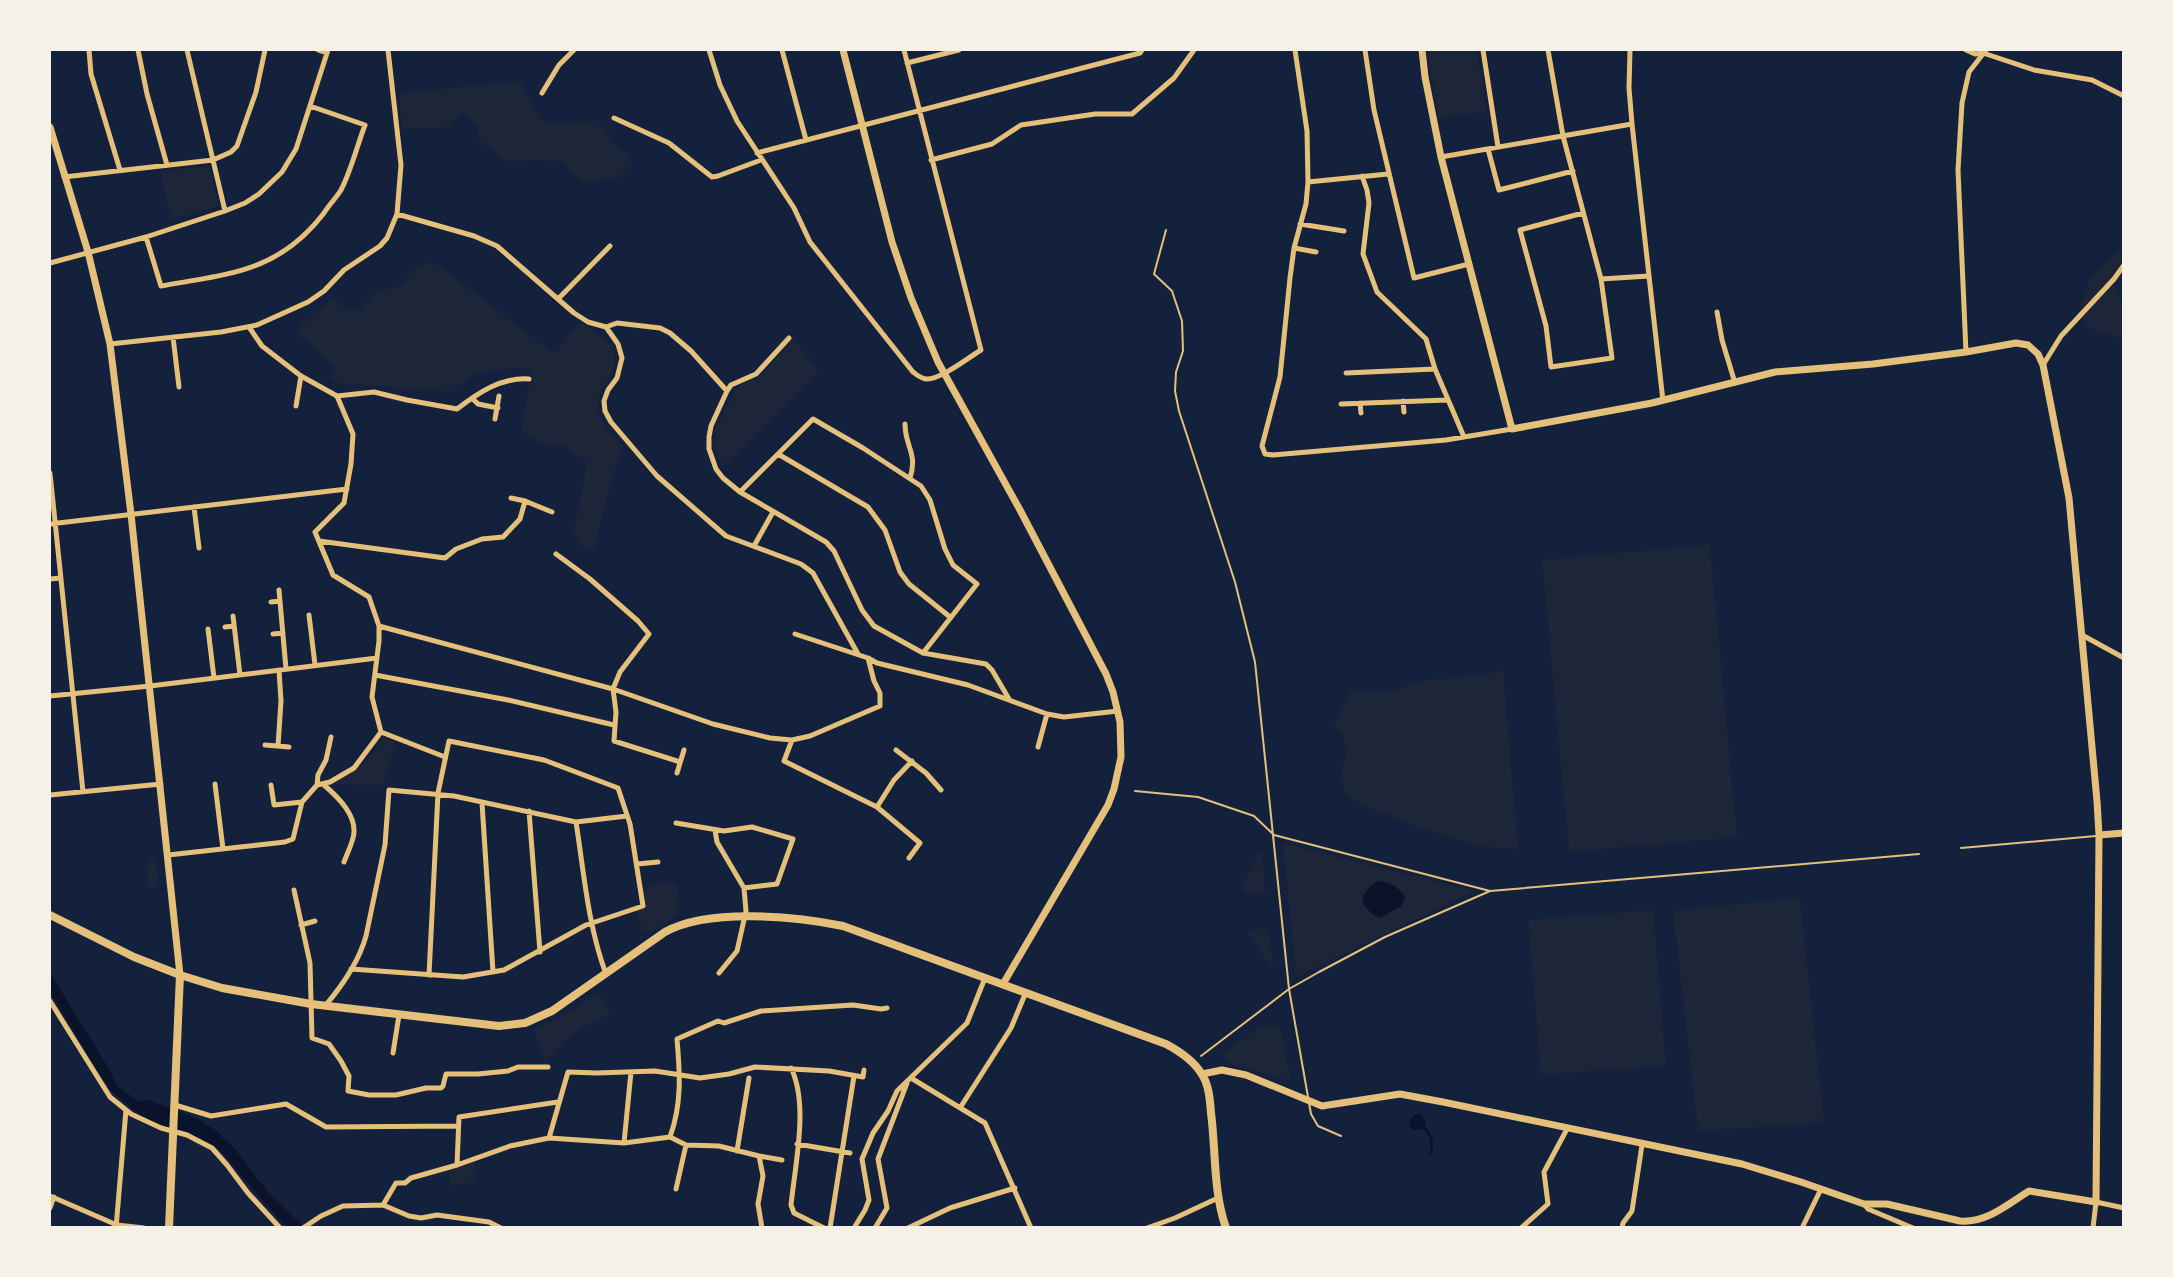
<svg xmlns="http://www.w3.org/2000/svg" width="2173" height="1277" font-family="'Public Sans',sans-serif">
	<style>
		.green { fill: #1d2539 }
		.water { fill: #0b132b }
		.pier { fill: #14213d }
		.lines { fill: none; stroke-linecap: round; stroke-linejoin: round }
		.river { stroke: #0b132b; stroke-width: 18 }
		.service { stroke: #e5c07b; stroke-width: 2 }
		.minor { stroke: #e5c07b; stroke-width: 5 }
		.tertiary { stroke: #e5c07b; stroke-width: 7 }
		.secondary { stroke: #e5c07b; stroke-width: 8 }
	</style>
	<rect width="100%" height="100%" fill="#14213d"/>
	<path class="green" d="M1428,50H1476L1487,113L1463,114L1438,119Z
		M520,81L531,103L545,124L566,122L570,125L596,120L612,137L609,142L625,152L633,163L620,177L585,182L573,174L564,162L538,160L506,161L478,138L477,127L464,112L444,128H402L399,94Z
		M207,166L210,168L218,206L171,220L160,171Z
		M2118,250L2123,252V258L2111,278L2120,299H2123V340L2087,327L2079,308L2090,279Z
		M426,263L438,265L554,354L580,323L589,327L613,346C613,350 615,356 615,360C615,376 598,387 598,404C597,421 614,436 624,447L615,468L593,551L578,543L574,532L587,462L563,445L548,446L521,432L532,369L516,368L475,373L451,392L339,383L329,377L336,368L295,331L333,298L349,311L360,309L377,292L400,286L413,271Z
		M793,339L819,370L722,467L715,449V431L736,388L761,375Z
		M1710,545L1737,837L1569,852L1542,560Z
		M1503,670L1518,849L1479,846L1427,830L1358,803L1346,795L1341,773L1346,754L1343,734L1334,725L1351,691H1395L1421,681L1484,675Z
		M383,738L395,742L383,785L332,784C354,772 371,760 383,738Z
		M1283,843L1474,891L1296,977Z
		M1262,852L1265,892L1247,894L1242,890L1258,853Z
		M155,857L159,887L149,889L146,858Z
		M678,882L677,916L655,930L644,932L636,911L646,908L644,887Z
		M1800,898L1824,1122L1698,1131L1673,911Z
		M1653,910L1666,1065L1541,1075L1528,920Z
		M1268,928L1274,967H1271L1247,933L1253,930Z
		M599,992L611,1015C578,1026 568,1037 545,1061L534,1030L573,1010Z
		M1270,1025L1280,1027L1291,1081L1232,1065L1222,1054L1262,1026Z
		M474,1162L476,1182L450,1185L448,1171Z"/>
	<path class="water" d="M1378,881C1388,882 1400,887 1405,897L1401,906L1380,918L1373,915L1363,904C1362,892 1369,887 1378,881Z
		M50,973L108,1067L117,1086L138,1101L147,1102L198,1121L214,1130L235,1149L267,1191L304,1227H289L284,1224C272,1211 260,1198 249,1184C231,1164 219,1144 194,1132V1129C185,1118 171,1120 158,1118C150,1116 144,1110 135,1111L111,1091L97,1070L50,992Z
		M1415,1114H1420L1425,1119V1127C1434,1135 1435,1145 1431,1156L1429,1155C1432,1145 1431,1136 1423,1129L1414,1130L1410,1126L1409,1121Z"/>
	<path class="pier" d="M162,1105L187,1114L186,1125L161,1121Z"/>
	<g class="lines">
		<path class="river" d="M146,1109L194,1127L213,1139"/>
		<path class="service" d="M1166,230L1154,274L1172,291L1182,321L1183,351L1176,372L1175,391L1179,411L1235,582L1255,662L1289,989L1311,1114L1318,1126L1341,1136
			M1135,791L1198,797L1254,816L1274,835L1490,891
			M1961,848L2096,836
			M1201,1056L1289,989L1319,972L1385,937L1490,891L1919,854"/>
		<path class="minor" d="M89,50L91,74L120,170
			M138,50L147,94L167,165
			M187,50L225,211
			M318,50L327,53
			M709,50L720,85L737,121L794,208L810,242L913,372C917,375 920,378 926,379C940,380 968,358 981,350L904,50
			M782,50L806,140
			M1295,50L1307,131L1308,182L1306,204L1294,248L1290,278L1280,377L1262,446L1265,454L1273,455L1446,440L1512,429
			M1365,50L1374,110L1414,278L1469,264
			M1483,50L1498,147
			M1548,50L1563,136L1601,279L1612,358L1551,367L1546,326L1520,230L1583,213
			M1630,50L1629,88L1632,124L1663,401
			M1966,50L1975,54L1983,53L2034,70L2092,80L2124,96
			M907,63L959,50
			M542,93L559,65L574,50
			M614,118L669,143L712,177L718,176L761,160
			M1488,149L1499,190L1573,171
			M757,153L1140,53L1142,50
			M1441,157L1632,124
			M931,160L992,144L1021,125L1095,114H1132L1174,78L1194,50
			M1362,176L1367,190L1369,203L1363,254L1377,292L1426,339L1435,369L1464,437
			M64,177L213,160L231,152L237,146L256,92L265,50
			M1308,182L1388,174
			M397,214L474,236L497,246L574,313L588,322L606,327L618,344L622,358L617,378L608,390L604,401L605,411L611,422L657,476L726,536L801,564L813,573L858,654
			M1300,224L1344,231
			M146,237L161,286C229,274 279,272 324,213C329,205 336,198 341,190C351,171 357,146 365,125L310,106
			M1294,248L1316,252
			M50,263L146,237L225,211L245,203L259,194L282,172L296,149L328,50
			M1601,279L1649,276
			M558,299L610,246
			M1717,312L1722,340L1735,383
			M606,327L617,323L660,328L670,333L691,351L727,391
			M173,337L179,387
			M789,338L756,374L731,385L727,391L711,426L709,437V449L716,469L723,478L740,492L826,542L834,551L862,610L874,626L923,653L986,664L992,670L1009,699
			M110,344L221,332L257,325L308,302L324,291L344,270L380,246L387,238L397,214L401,165L388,50
			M1966,352L1958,170L1962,103L1969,72L1986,50
			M2043,365L2061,336L2114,279L2124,265
			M1346,373L1435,369
			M337,396L374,392L407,400L457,409C478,393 501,377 529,379
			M472,398L478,404L498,408
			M1403,401L1404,412
			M1360,403L1361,413
			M1341,404L1447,400
			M296,406L301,376
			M495,419L499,396
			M905,424C905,447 918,453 910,478
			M778,454L868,507L885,530L900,572L909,584L950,617
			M50,473L83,792
			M740,492L813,419L863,448L921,486L930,500L945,549L953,565L977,584L923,653
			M511,498L525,501L552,512
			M194,507L199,548
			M50,524L347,489
			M319,541L445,558L456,549L482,539L503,537L520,519L525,501
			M754,546L773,512
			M556,554L590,579L638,621L649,634L620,672L613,689L616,712L614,741L680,762
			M50,579L61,578
			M279,590L286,669
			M271,602L280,601
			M309,615L315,665
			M233,616L240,675
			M379,626L613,689L713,724L770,738L792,740L810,736L880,706V693L874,681L868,658
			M225,627L234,626
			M208,629L214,678
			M273,634L283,633
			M795,634L868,658L877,663L968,685L1047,714L1064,717L1118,711
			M2082,635L2124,658
			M375,675L508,700L614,725
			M50,696L150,686L377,658
			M381,732L445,757
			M792,740L784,761L877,807L920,843L909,858
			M265,745L289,747
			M278,746L281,701L279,670
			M1038,747L1047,714
			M896,750L926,773L941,790
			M677,773L684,750
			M215,784L223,849
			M271,785L274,805L302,802
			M317,785L318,775L326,760L331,737
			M324,785C338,797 359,817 353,838C351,846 347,854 344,862
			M50,795L161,784
			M482,803L493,972
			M877,807L894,780L912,761
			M529,811L540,952
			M576,822C584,873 588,926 606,974
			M676,823L724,831L752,827L793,839L777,884L744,888
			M715,830L717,842L744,888L746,911L737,951L719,973
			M168,855L285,842L293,839L302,802L317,785L330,782L354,768L381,732L372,697L379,641V626L369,597L333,575L315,532L344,503L351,464L353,434L337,396L301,376L262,346L249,327
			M637,864L658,862
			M294,890L310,963L312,1038L329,1044L341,1061L349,1076L348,1091L369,1095H396L426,1088H441L443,1086L446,1074H478L508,1071L518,1067H548
			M301,925L315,921
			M351,969L463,977L504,970L586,925L643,906L630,824L618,788L544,760L449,741L438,793L429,975
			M50,1001L110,1097L131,1114L161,1128L187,1135L212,1148L227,1165L248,1193L280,1228
			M325,1006C342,986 359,961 366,936L385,845L389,790L454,796L576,822L627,816
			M393,1053L399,1015
			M791,1068C809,1104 795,1165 791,1205L794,1213L824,1228
			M911,1078L985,1123L1031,1228
			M175,1105L211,1116L286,1104L326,1127L458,1126
			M960,1108L1011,1028L1026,992
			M670,1137C682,1104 680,1073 677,1039L718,1021L724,1023L761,1011L853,1005L881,1009L887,1008
			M549,1138L568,1072L597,1073L655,1071L700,1078L729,1074L755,1067L829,1071L863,1077L864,1070
			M624,1143L631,1072
			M797,1144L850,1153
			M737,1151L749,1078
			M759,1156L782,1160
			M457,1165L459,1117L558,1102
			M676,1189L686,1145
			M50,1196L117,1225L144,1228
			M1864,1204L1868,1209L1913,1228
			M383,1205L396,1183H405L411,1178L457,1165L510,1146L549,1138L624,1143L670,1137L686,1145L719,1146L759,1156L763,1176L758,1204L762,1228
			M50,1208L54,1197
			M116,1228L126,1110
			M303,1228L321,1216L343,1206L383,1205L409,1216L421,1218L437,1215L489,1222L501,1228
			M830,1228L854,1076
			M854,1228L865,1210L869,1200L862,1159L873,1133L888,1111L897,1091L967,1023L985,978
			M875,1228L887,1208L878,1159L907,1083
			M908,1228L950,1208L1015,1188
			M1147,1228L1175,1218L1218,1198
			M1521,1228L1548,1204L1544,1172L1567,1129
			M1622,1228L1623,1223L1632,1211L1642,1145
			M1802,1228L1821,1189
			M2093,1228L2096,1202L2124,1208"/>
		<path class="tertiary" d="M843,50L892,242L911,298L938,362L1020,510L1106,674L1113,692L1120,722L1121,757L1114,789L1108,805L1003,984
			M50,127L88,252L110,344L131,514L180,975
			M2099,835L2124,833
			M1202,1074L1222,1070L1246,1075L1322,1106L1400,1094L1443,1102L1742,1164L1801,1182L1864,1204H1887L1960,1221C1987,1223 2008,1204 2029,1191L2096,1202L2099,835L2097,801L2069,498L2043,365L2038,354L2028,345L2016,343L1966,352L1873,364L1775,372L1652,403L1512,429L1441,157L1425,77L1422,50"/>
		<path class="secondary" d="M50,915L134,957L180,975L222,988L311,1004L499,1026L525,1023L552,1011L665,932C708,908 795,916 843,926L1166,1044C1179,1051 1193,1060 1201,1073C1209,1084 1210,1100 1211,1113C1216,1151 1213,1191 1226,1228
			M169,1228L180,975"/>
	</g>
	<rect width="2173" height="1277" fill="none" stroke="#f6f1e7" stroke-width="102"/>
</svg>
